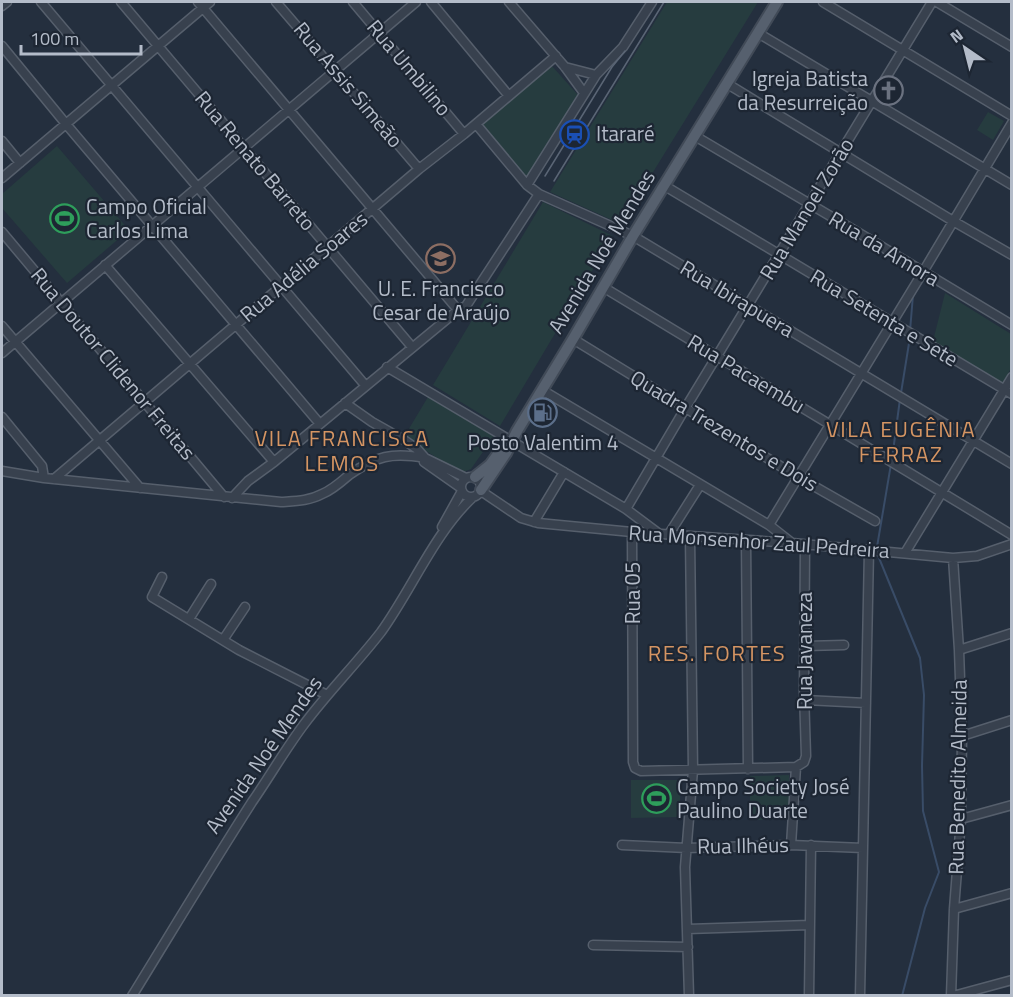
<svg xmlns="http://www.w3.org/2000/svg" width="1013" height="997" font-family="'Titillium Web',sans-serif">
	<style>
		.green { fill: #263c3f }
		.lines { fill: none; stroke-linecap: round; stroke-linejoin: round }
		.stream { stroke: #394c67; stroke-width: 2 }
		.minor-casing { stroke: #565f6c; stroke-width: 11 }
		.major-casing { stroke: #414a57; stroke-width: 14 }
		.minor { stroke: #38414e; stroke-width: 8 }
		.major { stroke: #56606e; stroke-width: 10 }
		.tram { stroke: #5a6575; stroke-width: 1.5 }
		.labels { text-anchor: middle; stroke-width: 4.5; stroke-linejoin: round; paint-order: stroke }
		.street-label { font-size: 21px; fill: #b4bcc9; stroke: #1d2633 }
		.poi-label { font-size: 21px; fill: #b4bcc9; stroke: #1d2633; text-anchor: start }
		.neighbourhood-label { font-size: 22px; letter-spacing: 1.5px; fill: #d59563; stroke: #1d2633 }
	</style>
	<rect width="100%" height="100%" fill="#242f3e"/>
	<path class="green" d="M667,2H758L621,224L550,192Z
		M551,65L578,95L528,178L481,124Z
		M988,112L1004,121L993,140L977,130Z
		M57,146L129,230L67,283L2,208V194Z
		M543,202L613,236L500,426L433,385Z
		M945,293L1011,334V368L1002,385L933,341Z
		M428,397L494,436L471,469L461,473L404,437Z
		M789,775V820H750V776Z
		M631,780H680V817L631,818Z"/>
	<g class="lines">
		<path class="stream" d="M910,331L913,295
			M901,393L910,337
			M892,459L900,399
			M877,547L891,464
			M877,553L920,658L924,695L922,766L923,811L939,872L925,908L902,996"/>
		<defs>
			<path id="minor" d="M41,2L365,385
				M121,2L412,347
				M198,2L458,310
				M276,2L419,169
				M353,2L464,134
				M431,2L509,96
				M509,2L565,67L584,93
				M823,2L1012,116
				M937,2L1012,47
				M2,6L7,2
				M758,33L1012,185
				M2,46L66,124L320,424
				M565,67L596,75
				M726,83L953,221L1012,255
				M476,124L527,185L539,194L633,236L1012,464
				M695,136L869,239L1012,325
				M2,141L20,163
				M2,178L210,2
				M527,185L596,75L623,47L652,2
				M665,186L1012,394
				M2,232L224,497
				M105,265L274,462
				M603,287L1012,535
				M2,326L140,488
				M573,339L798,477L875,521
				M2,353L416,2
				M387,367L626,509L658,533
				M542,390L769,525L792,543
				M345,403L372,422L404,440L417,449L425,458L466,478
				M2,417L42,466L44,478
				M424,462L461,488
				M2,471L44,478L281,502C295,501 309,501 322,494C332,490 341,482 349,475C376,456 392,452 425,458
				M461 487a10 10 0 1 1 20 0a10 10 0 1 1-20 0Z
				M54,479L419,169L464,134L556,56
				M481,491L521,518L538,523L632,532L792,543L953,558L977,556L1012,544
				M232,498L248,481L274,462L458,310L466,306L539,194
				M626,509L686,407L932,2
				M534,522L564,472
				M769,525L923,272L1012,123
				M442,527L462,491
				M632,532L633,762L635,768L641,771L796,767L804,762L806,756L804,692L805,545
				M669,534L700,485
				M746,541L748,769
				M905,553L1012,377
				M162,577L152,597L239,650L327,695
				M189,619L211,584
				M223,640L245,607
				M805,646L844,645
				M959,650L1012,633
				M805,700L866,703
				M962,736L1012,720
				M961,819L1012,805
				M622,845L687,848L791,845L863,848
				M791,845L796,767
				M954,909L1012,893
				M688,929L810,925
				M593,945L688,947
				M132,996C172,931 211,866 252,802C270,776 286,748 305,723C329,691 357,663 381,632C412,589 435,532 473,497
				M689,996L685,867L693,770L690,537
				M809,996L811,845
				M860,996L869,550
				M951,996L954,909L961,819L962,736L959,650L953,558
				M953,996L1012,980"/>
			<path id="major" d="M475,477L490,465L498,454
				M481,490L506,453L517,431L573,339L633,236L777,2"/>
		</defs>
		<use href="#minor" class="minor-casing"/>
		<use href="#major" class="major-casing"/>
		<use href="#minor" class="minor"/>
		<use href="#major" class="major"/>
		<path class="tram" d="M545,176L612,67L625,51
			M554,181L664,2"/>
	</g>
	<defs>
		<symbol id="church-ring" viewBox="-11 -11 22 22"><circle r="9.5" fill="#1d2633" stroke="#6b7280" stroke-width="1.5"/><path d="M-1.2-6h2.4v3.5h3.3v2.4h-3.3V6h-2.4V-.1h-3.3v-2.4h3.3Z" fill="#6b7280"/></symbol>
		<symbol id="station-ring" viewBox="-11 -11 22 22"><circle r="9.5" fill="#1d2633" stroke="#1a4fb4" stroke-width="1.5"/><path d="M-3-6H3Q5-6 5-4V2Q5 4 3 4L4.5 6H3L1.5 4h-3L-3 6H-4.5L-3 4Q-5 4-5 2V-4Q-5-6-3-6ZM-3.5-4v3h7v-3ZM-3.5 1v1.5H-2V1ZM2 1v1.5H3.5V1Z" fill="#1a4fb4"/></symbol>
		<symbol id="stadium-ring" viewBox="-11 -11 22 22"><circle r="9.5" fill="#1d2633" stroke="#2e9e5b" stroke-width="1.5"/><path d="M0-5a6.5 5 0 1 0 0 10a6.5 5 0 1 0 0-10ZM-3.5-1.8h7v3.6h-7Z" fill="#2e9e5b"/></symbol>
		<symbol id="school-ring" viewBox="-11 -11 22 22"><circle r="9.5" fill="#1d2633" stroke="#8d6e63" stroke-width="1.5"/><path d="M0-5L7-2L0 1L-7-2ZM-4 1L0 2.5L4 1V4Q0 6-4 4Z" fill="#8d6e63"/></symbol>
		<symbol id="fuel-ring" viewBox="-11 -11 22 22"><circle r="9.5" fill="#1d2633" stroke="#5c6f8a" stroke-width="1.5"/><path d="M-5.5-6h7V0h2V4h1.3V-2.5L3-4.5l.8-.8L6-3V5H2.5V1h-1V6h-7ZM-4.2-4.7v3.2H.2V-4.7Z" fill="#5c6f8a"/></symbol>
	</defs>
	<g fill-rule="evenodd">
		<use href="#church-ring" x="872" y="74" width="33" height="33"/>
		<use href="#station-ring" x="558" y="118" width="33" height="33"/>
		<use href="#stadium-ring" x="48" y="202" width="33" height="33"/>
		<use href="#school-ring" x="424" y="242" width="33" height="33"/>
		<use href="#fuel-ring" x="526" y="396" width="33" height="33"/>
		<use href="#stadium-ring" x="640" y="782" width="33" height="33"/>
	</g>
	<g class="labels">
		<g class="street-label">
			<text transform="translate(409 68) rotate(50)" y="7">Rua Umbilino</text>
			<text transform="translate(348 85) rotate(50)" y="7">Rua Assis Simeão</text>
			<text transform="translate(255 161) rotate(50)" y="7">Rua Renato Barreto</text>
			<text transform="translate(807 209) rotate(-59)" y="7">Rua Manoel Zorão</text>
			<text transform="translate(884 249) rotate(31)" y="7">Rua da Amora</text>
			<text transform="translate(602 252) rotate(-59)" y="7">Avenida Noé Mendes</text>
			<text transform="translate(304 267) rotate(-40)" y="7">Rua Adélia Soares</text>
			<text transform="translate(737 299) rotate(31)" y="7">Rua Ibirapuera</text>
			<text transform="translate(884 318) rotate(31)" y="7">Rua Setenta e Sete</text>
			<text transform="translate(113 364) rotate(50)" y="7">Rua Doutor Clidenor Freitas</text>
			<text transform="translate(746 374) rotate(31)" y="7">Rua Pacaembu</text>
			<text transform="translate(724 431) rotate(31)" y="7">Quadra Trezentos e Dois</text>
			<text transform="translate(759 542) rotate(4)" y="7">Rua Monsenhor Zaul Pedreira</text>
			<text transform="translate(633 593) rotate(-90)" y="7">Rua 05</text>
			<text transform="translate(805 651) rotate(-90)" y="7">Rua Javaneza</text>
			<text transform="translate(264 755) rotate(-55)" y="7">Avenida Noé Mendes</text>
			<text transform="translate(958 777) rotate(-89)" y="7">Rua Benedito Almeida</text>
			<text transform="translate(743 846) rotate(-1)" y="7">Rua Ilhéus</text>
		</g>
		<g class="poi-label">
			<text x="868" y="86" text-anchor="end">Igreja Batista<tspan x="868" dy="24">da Resurreição</tspan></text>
			<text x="596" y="141">Itararé</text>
			<text x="86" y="214">Campo Oficial<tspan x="86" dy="24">Carlos Lima</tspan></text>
			<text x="441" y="296" text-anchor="middle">U. E. Francisco<tspan x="441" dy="24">Cesar de Araújo</tspan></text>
			<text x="543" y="450" text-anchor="middle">Posto Valentim 4</text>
			<text x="677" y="794">Campo Society José<tspan x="677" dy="24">Paulino Duarte</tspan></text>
		</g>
		<g class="neighbourhood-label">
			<text x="901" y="437">VILA EUGÊNIA<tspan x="901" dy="25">FERRAZ</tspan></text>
			<text x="342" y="446">VILA FRANCISCA<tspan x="342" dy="25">LEMOS</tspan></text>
			<text x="717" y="661">RES. FORTES</text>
		</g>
	</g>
	<rect width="1013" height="997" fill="none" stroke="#b4bcc9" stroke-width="6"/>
	<g transform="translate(965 48) rotate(325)" stroke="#1d2633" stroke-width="4.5" paint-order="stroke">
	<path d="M0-4.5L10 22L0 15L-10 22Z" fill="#b4bcc9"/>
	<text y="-9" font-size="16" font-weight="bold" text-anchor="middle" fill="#b4bcc9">N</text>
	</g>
	<path d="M21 45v9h120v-9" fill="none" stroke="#b4bcc9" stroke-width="3"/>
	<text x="30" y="45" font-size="18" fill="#b4bcc9" stroke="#1d2633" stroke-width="4.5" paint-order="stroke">100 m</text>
</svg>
